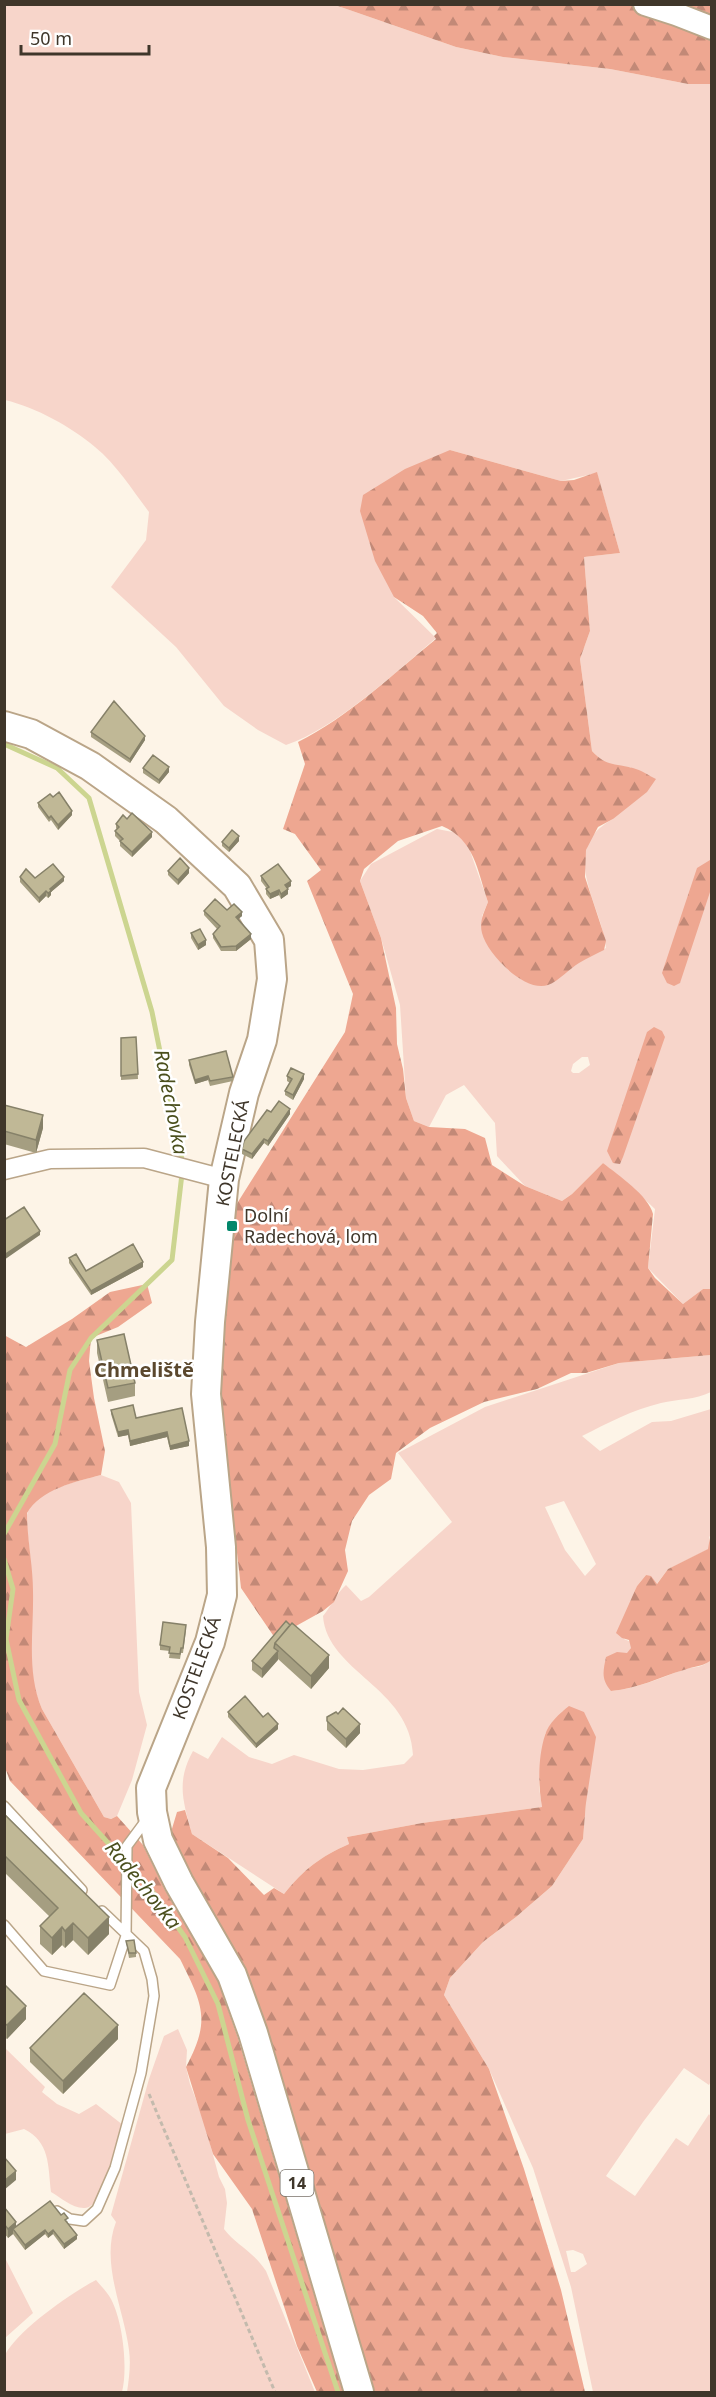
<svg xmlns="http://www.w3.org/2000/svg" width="716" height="2397" font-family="'Noto Sans',sans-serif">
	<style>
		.green { fill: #f7d5ca; fill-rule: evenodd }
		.forest { fill: url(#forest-firs) }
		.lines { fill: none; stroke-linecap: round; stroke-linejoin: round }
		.stream { stroke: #ccd590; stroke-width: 5 }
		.service-casing { stroke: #baa588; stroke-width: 12 }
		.minor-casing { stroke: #baa588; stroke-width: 21 }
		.tertiary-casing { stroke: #baa588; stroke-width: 26 }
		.primary-casing { stroke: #baa588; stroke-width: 32 }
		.path { stroke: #c3baad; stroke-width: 3; stroke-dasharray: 4.5 3; stroke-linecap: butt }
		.service { stroke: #fff; stroke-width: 9 }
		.minor { stroke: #fff; stroke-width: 18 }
		.tertiary { stroke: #fff; stroke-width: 22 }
		.primary { stroke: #fff; stroke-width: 28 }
		.wall { fill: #a59e81 }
		.shaded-wall { fill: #868169 }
		.building { fill: #c0b896; stroke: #868169; stroke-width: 1.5 }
		.poi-dot { fill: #02876b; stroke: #fff; stroke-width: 2 }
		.labels { text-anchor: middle; stroke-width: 5; stroke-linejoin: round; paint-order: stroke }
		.shield { fill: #fff; stroke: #79726a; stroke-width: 1.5 }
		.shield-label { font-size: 16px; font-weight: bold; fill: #3f362a }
		.street-label { font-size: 18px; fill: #3f362a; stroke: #fff }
		.poi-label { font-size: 18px; fill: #3f362a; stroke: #fff; text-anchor: start }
		.water-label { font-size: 20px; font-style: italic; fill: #4a4f1d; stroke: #fff }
		.neighbourhood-label { font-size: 20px; font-weight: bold; fill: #5b482e; stroke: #fff }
	</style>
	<defs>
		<pattern id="forest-firs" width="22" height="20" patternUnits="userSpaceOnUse" patternTransform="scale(1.5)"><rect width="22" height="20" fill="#eea791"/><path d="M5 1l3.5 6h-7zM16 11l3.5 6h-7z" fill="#c28977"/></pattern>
	</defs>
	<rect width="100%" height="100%" fill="#fdf4e7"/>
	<path class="green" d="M4,5H335L456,47L503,57L610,69L688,84H711V1289H703L683,1304L648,1268L655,1209L626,1182L603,1163L572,1194L562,1201L525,1186L497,1156L495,1123L464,1085L446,1095L429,1127L414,1121L406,1098L400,1005L381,938L360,881L371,864L437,829L458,833L469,848L488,902L482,916L502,964L531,984L606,948C602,904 556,850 613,819L631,767H618L602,761L592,751L580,659L590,631L584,557L620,553L597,473L561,481L450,450L394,597L436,638C396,672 335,729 286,745L258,730L224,706L176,647L111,587L146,540L149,512C133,491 117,465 95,447C70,426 37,408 5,400ZM582,1057H588L590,1065L579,1073H573L571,1071L573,1064Z
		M711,1355V1392C695,1400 678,1399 661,1403C632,1410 608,1423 582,1436L600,1451L652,1422L671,1421L711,1409L712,1531L709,1538V1549L668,1569L656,1585L646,1575L637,1586L624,1639L631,1642V1648L611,1691C637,1689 659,1678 683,1670C694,1666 704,1669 711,1658V2081L709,2085L684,2068L643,2122L606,2176L635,2196L676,2138L688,2146L709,2114L712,2119L711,2392H593L571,2287L533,2168L489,2069L444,1995L450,1978L483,1942L516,1917L552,1886L583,1839L586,1803L563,1711L545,1734L539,1787L542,1807L422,1823L347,1837L349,1844C320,1857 304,1869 284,1894L192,1834C183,1801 176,1782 193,1751L208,1759L222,1737L249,1757L272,1764L294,1755L339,1769L363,1770L404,1764L413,1755C410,1687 327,1672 323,1616C331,1606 336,1594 346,1585L361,1601L369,1597L452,1522L398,1453L485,1407L619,1363ZM564,1501L596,1564L585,1576L565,1550L545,1507ZM573,2250L583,2254L587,2264L575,2272H571L566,2251Z
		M101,1475L119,1482L131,1503L139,1692L147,1725L132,1780L117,1816L111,1819L104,1817L42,1709C37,1698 34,1687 32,1674C29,1628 35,1583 28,1537C27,1526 24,1511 33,1502C47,1488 82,1480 101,1475Z
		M178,2029L187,2050L186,2067L190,2084L203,2118L219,2177L225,2189L227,2203L224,2229C236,2245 253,2251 266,2271L315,2392H127C129,2379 131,2364 129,2350C124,2309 100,2263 116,2222L111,2215L149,2079L164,2036Z
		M4,2047L45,2087L42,2092L57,2104L79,2114L96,2104L123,2125C119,2141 104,2208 85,2208C73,2209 60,2197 51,2192C48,2165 50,2142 24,2129L5,2134Z
		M4,2256L33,2313L5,2338H4Z
		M96,2280C101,2286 107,2292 111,2299C123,2322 128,2368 122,2392H5C4,2382 1,2364 5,2355C18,2330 71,2293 96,2280Z"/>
	<path class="forest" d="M335,5H711V84H688L610,69L503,57L456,47Z
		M450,450L561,481L574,480L597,472L620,553L584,557L590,631L580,659L592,751C607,767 614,763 633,768C641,770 648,775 656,779L647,792L613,819L598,827L586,850L585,877L606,941L604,950C596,954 587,958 579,963C569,969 559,981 548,985C525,993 487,954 482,933C479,922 484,912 488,902C477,870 475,840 442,826L398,841L364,869L360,881L381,938L396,1008L397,1044L403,1069L406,1098L414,1121L429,1127L465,1129L485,1138L492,1165L525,1186L562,1201L572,1194L603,1163C618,1175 649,1196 653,1214L648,1268L655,1278L683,1304L703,1289H711V1355L619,1363L586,1373H571L537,1389L484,1402L430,1428L396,1453L391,1479L369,1495L352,1521L345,1550L348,1571L334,1602L323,1611L287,1631L277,1641L241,1588L222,1420L215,1328L231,1213L345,1032L353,994L307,881L321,870L295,834L283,829L305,764L298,742C347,718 393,674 436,639L434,636L437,633L423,616L394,597L375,561L360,511L363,495L405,469Z
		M710,860L711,862V889L680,983L674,986L667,983L662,973L697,868Z
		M654,1027L662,1031L665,1037L623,1157L620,1164L613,1163L607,1151L647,1032Z
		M147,1284L152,1303L118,1327L91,1338L89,1361L94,1398L105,1451L101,1475C75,1482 41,1489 27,1513C27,1539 33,1565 33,1591C34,1631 26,1671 42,1709L104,1817L111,1819L117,1816L143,1845L165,1890L218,1981L238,2038L343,2392H317L297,2346L252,2209L213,2154L186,2067C211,2020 203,2005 180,1959L10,1781L4,1765V1335L26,1347L72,1319L110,1292Z
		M711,1531L710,1661C701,1667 694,1666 684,1670C659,1677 638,1689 611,1691C601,1679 603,1672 606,1657L617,1652L627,1653L631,1648L629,1640L622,1638L616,1633L637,1586L646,1575L651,1576L657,1584L668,1569L708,1549Z
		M569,1706L584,1712L596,1737L586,1803L583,1839L552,1886L516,1917L483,1942L450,1978L444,1995L489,2069L524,2169L561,2290L585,2392H374L244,1965L189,1874L171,1832L177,1812L185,1810L192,1834L228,1858L264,1895L274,1888L284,1894C304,1869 320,1857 349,1844L347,1837L422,1823L542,1807C538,1784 538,1757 545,1735C548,1724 560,1713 569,1706Z"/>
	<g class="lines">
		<path class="stream" d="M4,744L57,768L89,798L152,1012L183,1165L172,1260L91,1338L70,1370L55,1444L4,1534
			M4,1559L13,1589L6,1639L19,1700L81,1813L155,1895L185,1937L218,2004L248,2120L338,2392"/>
		<defs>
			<path id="service" d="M4,1806L82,1890
				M4,1925L44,1971L110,1985L126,1936L127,1846L147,1819
				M57,2211L70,2219L84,2221L97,2209L115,2168L141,2073L154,1996L152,1979L144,1951L102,1911"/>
			<path id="minor" d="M4,1170L50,1159L144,1158L224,1179"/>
			<path id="tertiary" d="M645,4L676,14L712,28"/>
			<path id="primary" d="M4,726L31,734L90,766L166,820L237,886L269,940L272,979L262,1040L244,1093L224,1179L210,1322L206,1394L221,1547L222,1595L210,1642L151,1788L152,1812L158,1840L179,1883L232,1975L253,2033L359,2392"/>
		</defs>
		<use href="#service" class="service-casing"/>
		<use href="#minor" class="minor-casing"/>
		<use href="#tertiary" class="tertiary-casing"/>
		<use href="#primary" class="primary-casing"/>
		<path class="path" d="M149,2094L275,2392"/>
		<use href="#service" class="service"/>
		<use href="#minor" class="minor"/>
		<use href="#tertiary" class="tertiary"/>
		<use href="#primary" class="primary"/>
	</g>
	<path class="wall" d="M91,732L145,740L130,763L91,737Z
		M143,768L169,772L159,784L143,773Z
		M53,797L72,815L58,830L51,820L49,822L38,807V803Z
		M127,819L152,837L132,857L120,846V841L115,836V831L117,829L116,828V824Z
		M239,841L229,852L222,846V842Z
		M168,871L189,873L178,885L168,875Z
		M261,876L291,886L287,888L288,894L281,899L279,895L270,899L266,894V889H267L261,881Z
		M20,877L35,878L64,881L51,892V895L48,898L46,896L39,903L20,882Z
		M227,910L242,916L238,919L251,939L236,951H221L213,938V934L217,929L204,915V911Z
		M191,933L206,945L198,950L191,938Z
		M136,1037L138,1079L121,1080V1038Z
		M189,1060L233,1077V1081L210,1086L208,1080L195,1084L189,1065Z
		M287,1076L304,1079L293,1100L285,1095V1091L290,1083L287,1081Z
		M4,1105L43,1128L36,1153L4,1144Z
		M271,1112L290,1114L268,1146L264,1143L252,1159L242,1154V1149Z
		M69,1258L86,1271L143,1267L91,1295L69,1263Z
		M97,1340L135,1383V1396L108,1402L97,1353Z
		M111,1410L136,1418L189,1446L170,1450L167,1437L130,1446L128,1435L118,1437L111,1414Z
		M286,1621L329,1668L311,1689L278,1659L262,1678L252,1670V1661Z
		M186,1630L183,1653H181L180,1659L169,1658L170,1651L160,1650V1645Z
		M228,1712L263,1717L278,1729L256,1748L228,1717Z
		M327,1717L360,1733L346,1748L327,1730Z
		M4,1814L109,1934L88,1955L73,1940L65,1948L62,1945L52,1955L40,1944V1926L50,1917L4,1872Z
		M126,1941L136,1953V1957L129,1958Z
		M4,1984L26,2019L7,2039L4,2037Z
		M118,2039L63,2094L30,2062V2048Z
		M4,2201L6,2209L16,2227L61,2215L68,2222L67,2223L77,2239L64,2249L53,2234L48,2238L45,2234L25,2250L13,2234L8,2238L4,2233Z"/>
	<path class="shaded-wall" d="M145,736V740L130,763V759Z
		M169,767V772L159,784V780Z
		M72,811V815L58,830V825Z
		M152,832V837L132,857V852Z
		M239,836V841L229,852V848Z
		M189,868V873L178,885V880Z
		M64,877V881L51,892V895L48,898V893L50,889Z
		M291,881V886L285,890V885Z
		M288,889V894L281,899V894Z
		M279,890V895L270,899V894Z
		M46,891V896L39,903V898Z
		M242,912V916L236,921V917Z
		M251,934V939L236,951V946Z
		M206,940V945L198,950V945Z
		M304,1074V1079L293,1100V1095Z
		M208,1076V1080L195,1084V1080Z
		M290,1109V1114L268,1146V1141Z
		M43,1115V1128L36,1153V1140Z
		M264,1139V1143L252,1159V1154Z
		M40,1231V1235L4,1260V1255Z
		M143,1262V1267L91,1295V1291Z
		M128,1430V1435L118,1437V1432Z
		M167,1432V1437L130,1446V1441Z
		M189,1441V1446L170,1450V1446Z
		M278,1651V1660L262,1678V1669Z
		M329,1655V1668L311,1689V1676Z
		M278,1724V1729L256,1748V1744Z
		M360,1724V1733L346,1748V1739Z
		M109,1917V1934L88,1955V1938Z
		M73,1923V1940L65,1948V1931Z
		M62,1927V1945L52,1955V1938Z
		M26,2006V2019L7,2039V2025Z
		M118,2025V2039L63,2094V2081Z
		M16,2171V2180L4,2190V2181Z
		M16,2222V2231L13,2229V2234L8,2238V2229Z
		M45,2230V2234L25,2250V2245Z
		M53,2230V2234L48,2238V2234Z
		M77,2235V2239L64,2249V2244Z"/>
	<path class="building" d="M114,701L145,736L130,759L91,732Z
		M153,755L169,767L159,780L143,768Z
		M59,792L72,811L58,825L51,816L49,818L38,803L50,794L53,797Z
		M132,813L152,832L132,852L120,841L123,839L115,831L119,827L116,824L123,815L127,819Z
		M232,830L239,836L229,848L222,842Z
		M180,858L189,868L178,880L168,871Z
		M53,864L64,877L50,889L51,891L48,893L46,891L39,898L20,877L26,869L35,878Z
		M278,864L291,881L285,885L288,889L281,894L279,890L270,894L266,889L269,887L261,876Z
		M215,899L227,910L234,904L242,912L236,917L251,934L236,946L221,947L213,934L220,926L204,911Z
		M200,929L206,940L198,945L191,933Z
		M136,1037L138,1074L121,1076V1038Z
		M226,1051L233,1077L210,1081L208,1076L195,1080L189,1060Z
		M291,1068L304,1074L293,1095L285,1091L292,1079L287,1076Z
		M279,1101L290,1109L268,1141L264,1139L252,1154L242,1149L244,1141L267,1110L271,1112Z
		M4,1105L43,1115L36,1140L4,1131Z
		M24,1207L40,1231L4,1255V1220Z
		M133,1244L143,1262L91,1291L69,1258L76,1254L86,1271Z
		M124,1334L135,1383L108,1388L97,1340Z
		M133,1405L136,1418L182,1408L189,1441L170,1446L167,1432L130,1441L128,1430L118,1432L111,1410Z
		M286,1621L290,1625L275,1643L274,1648L278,1651L262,1669L252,1661Z
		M163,1622L186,1625L183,1648H181L180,1654L169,1653L170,1647L160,1645Z
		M292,1623L329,1655L311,1676L275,1643Z
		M245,1696L263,1717L268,1713L278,1724L256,1744L228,1712Z
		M343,1708L360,1724L346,1739L327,1721V1717L336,1712L338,1714Z
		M4,1814L109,1917L88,1938L73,1923L65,1931L62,1927L52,1938L40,1926L58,1908L4,1855Z
		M134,1940L136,1953H129L126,1941Z
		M4,1984L26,2006L7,2025L4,2023Z
		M84,1993L118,2025L63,2081L30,2048Z
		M4,2157L16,2171L4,2181Z
		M50,2201L61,2215L64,2213L68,2218L65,2220L77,2235L64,2244L53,2230L48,2234L45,2230L25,2245L13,2229Z
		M4,2207L16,2222L8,2229L4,2224Z"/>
	<rect class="poi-dot" x="226" y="1220" width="12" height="12" rx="3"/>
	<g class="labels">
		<rect class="shield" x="280.5" y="2170" width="33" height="26" rx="4.5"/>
		<g class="shield-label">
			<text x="297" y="2189">14</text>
		</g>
		<g class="street-label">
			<text transform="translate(233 1153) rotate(-79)" y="6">KOSTELECKÁ</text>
			<text transform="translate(197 1668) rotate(-70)" y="6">KOSTELECKÁ</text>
		</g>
		<g class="poi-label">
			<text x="244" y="1222">Dolní<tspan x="244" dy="21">Radechová, lom</tspan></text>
		</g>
		<g class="water-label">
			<text transform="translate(171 1102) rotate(79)" y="7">Radechovka</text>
			<text transform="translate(143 1885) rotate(51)" y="7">Radechovka</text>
		</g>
		<g class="neighbourhood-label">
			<text x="144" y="1377">Chmeliště</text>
		</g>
	</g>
	<rect width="716" height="2397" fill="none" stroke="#3f362a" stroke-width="12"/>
	<path d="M21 45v9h128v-9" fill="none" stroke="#3f362a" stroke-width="3"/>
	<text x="30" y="45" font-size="18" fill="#3f362a" stroke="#ffffff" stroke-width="4.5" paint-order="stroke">50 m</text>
</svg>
